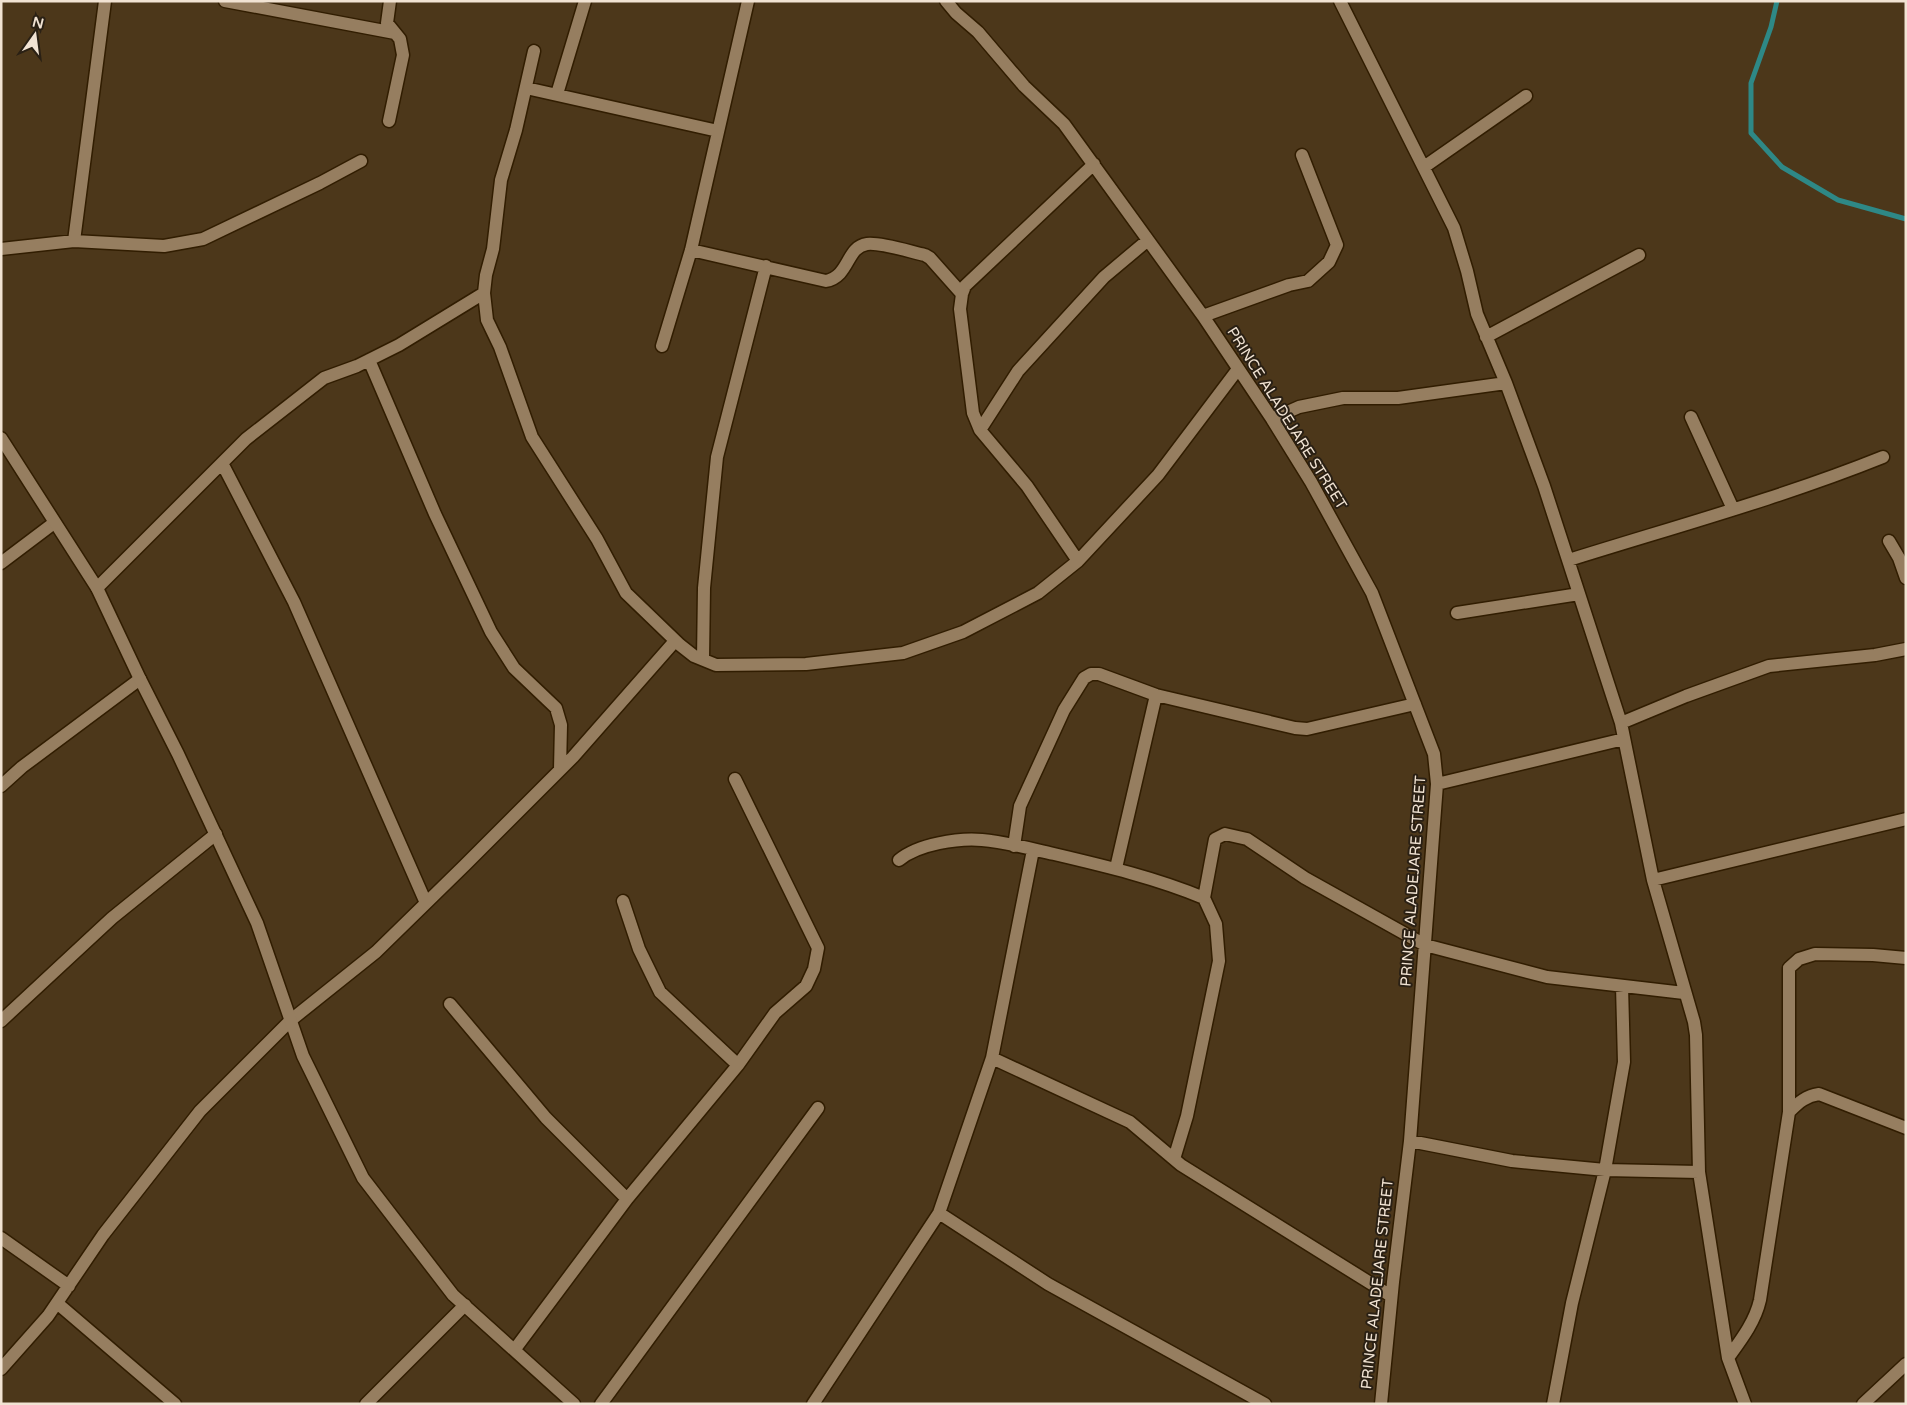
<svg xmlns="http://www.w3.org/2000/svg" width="1907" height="1405" font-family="'Varela Round',sans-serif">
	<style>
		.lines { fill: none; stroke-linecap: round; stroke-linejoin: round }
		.stream { stroke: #2e8886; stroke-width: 5 }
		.minor-casing { stroke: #311d01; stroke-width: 15 }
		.tertiary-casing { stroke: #311d01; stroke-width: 15 }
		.minor { stroke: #967e60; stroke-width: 12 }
		.tertiary { stroke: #967e60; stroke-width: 12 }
		.labels { text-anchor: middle; stroke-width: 4; stroke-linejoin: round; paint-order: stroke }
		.street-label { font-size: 15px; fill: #f1e3d3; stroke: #2a2014 }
	</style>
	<rect width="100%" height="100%" fill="#4c371a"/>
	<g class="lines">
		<path class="stream" d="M1777,1L1771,27L1751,83V133L1782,167L1838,200L1906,219"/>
		<defs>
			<path id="minor" d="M225,1L395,33
				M946,1L956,13L978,32L1024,86L1064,124L1203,316L1272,419L1311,482L1372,593L1434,754L1437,784L1410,1141L1393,1282L1381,1404
				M1340,1L1454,228L1467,271L1477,314L1506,383L1544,486L1621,723L1653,880L1694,1022L1696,1035L1699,1172L1728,1358L1745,1404
				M534,51L516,130L501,180L493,249L486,275L484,293L487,320L500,347L532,437L597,539L626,593L680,645L694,656L716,665L806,664L903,653L963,632L1038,593L1078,561L1158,475L1238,369
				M526,88L718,131
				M557,94L585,1
				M389,121L403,55L400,39L387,23L390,1
				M1424,167L1526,96
				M74,241L105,1
				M1,249L74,241L164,246L203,239L320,183L361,161
				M691,250L826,281C850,276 846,247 867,244C880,242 911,252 925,255L930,258L962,294
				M1203,316L1289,285L1308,281L1329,262L1337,245L1302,155
				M1486,337L1639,255
				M662,346L691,250L748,1
				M369,360L435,514L491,632L514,668L556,708L561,725L560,769
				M1691,417L1733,509
				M1272,419L1299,407L1343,398H1398L1506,383
				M980,430L1018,371L1104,277L1148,240
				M222,463L294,602L426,903
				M1889,541L1899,558L1906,578
				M1569,560C1674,527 1781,498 1883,457
				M1078,561L1027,486L980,430L973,413L960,309L962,294L965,286L1094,164
				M1,563L54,523
				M97,588L246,439L324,378L357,366L399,345L484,293
				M1457,613L1579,594
				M703,659L704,588L717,457L766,266
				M1621,723L1686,696L1769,666L1875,655L1906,649
				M1437,784L1624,739
				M1,786L22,767L140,679
				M1014,846L1020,806L1064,710L1084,678L1091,674H1099L1156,695L1295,728L1307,729L1415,704
				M899,860C918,844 958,838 982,840C1006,842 1031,849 1054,854C1105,866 1156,878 1204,898L1216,924L1219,961L1187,1116L1174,1159
				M1116,868L1156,695
				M1653,880L1906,819
				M1204,898L1215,839L1225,834L1247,839L1305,878L1425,945L1547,977L1684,993
				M623,901L639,949L660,992L738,1065
				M450,1004L546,1118L627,1199
				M1,1021L112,918L216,834
				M992,1058L1130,1122L1181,1165L1391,1296
				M1789,1112C1799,1102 1806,1096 1819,1094L1906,1128
				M1410,1141L1512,1161L1605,1170L1699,1172
				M939,1213L1048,1284L1265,1404
				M1,1238L69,1286
				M57,1303L175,1404
				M515,1349L627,1199L738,1065L775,1013L806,986L814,969L818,948L735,779
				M1728,1358C1741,1340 1755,1322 1760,1300L1789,1112V968L1799,959L1815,954L1873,955L1906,958
				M1,1369L48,1316L103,1235L200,1111L291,1020L376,952L464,866L573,757L675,641
				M366,1404L465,1305
				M601,1404L818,1108
				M813,1404L939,1213L992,1058L1033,850
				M1553,1404L1572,1303L1605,1170L1624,1062L1622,986
				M1863,1404L1906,1364"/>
			<path id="tertiary" d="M1,438L97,588L140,679L178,754L257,923L303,1056L363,1178L453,1295L574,1404"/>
		</defs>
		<use href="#minor" class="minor-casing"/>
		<use href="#tertiary" class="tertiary-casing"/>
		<use href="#minor" class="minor"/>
		<use href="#tertiary" class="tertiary"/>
	</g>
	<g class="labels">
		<g class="street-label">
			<text transform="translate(1287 418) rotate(58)" y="5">PRINCE ALADEJARE STREET</text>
			<text transform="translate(1413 881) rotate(-86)" y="5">PRINCE ALADEJARE STREET</text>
			<text transform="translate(1377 1284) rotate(-84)" y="5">PRINCE ALADEJARE STREET</text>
		</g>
	</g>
	<rect width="1907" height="1405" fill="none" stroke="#f1e3d3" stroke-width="5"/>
	<g transform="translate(35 35) rotate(14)" stroke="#2a2014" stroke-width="4" paint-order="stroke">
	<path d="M0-4L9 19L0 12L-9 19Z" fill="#f1e3d3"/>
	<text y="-8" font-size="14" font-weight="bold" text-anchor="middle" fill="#f1e3d3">N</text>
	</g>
</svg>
